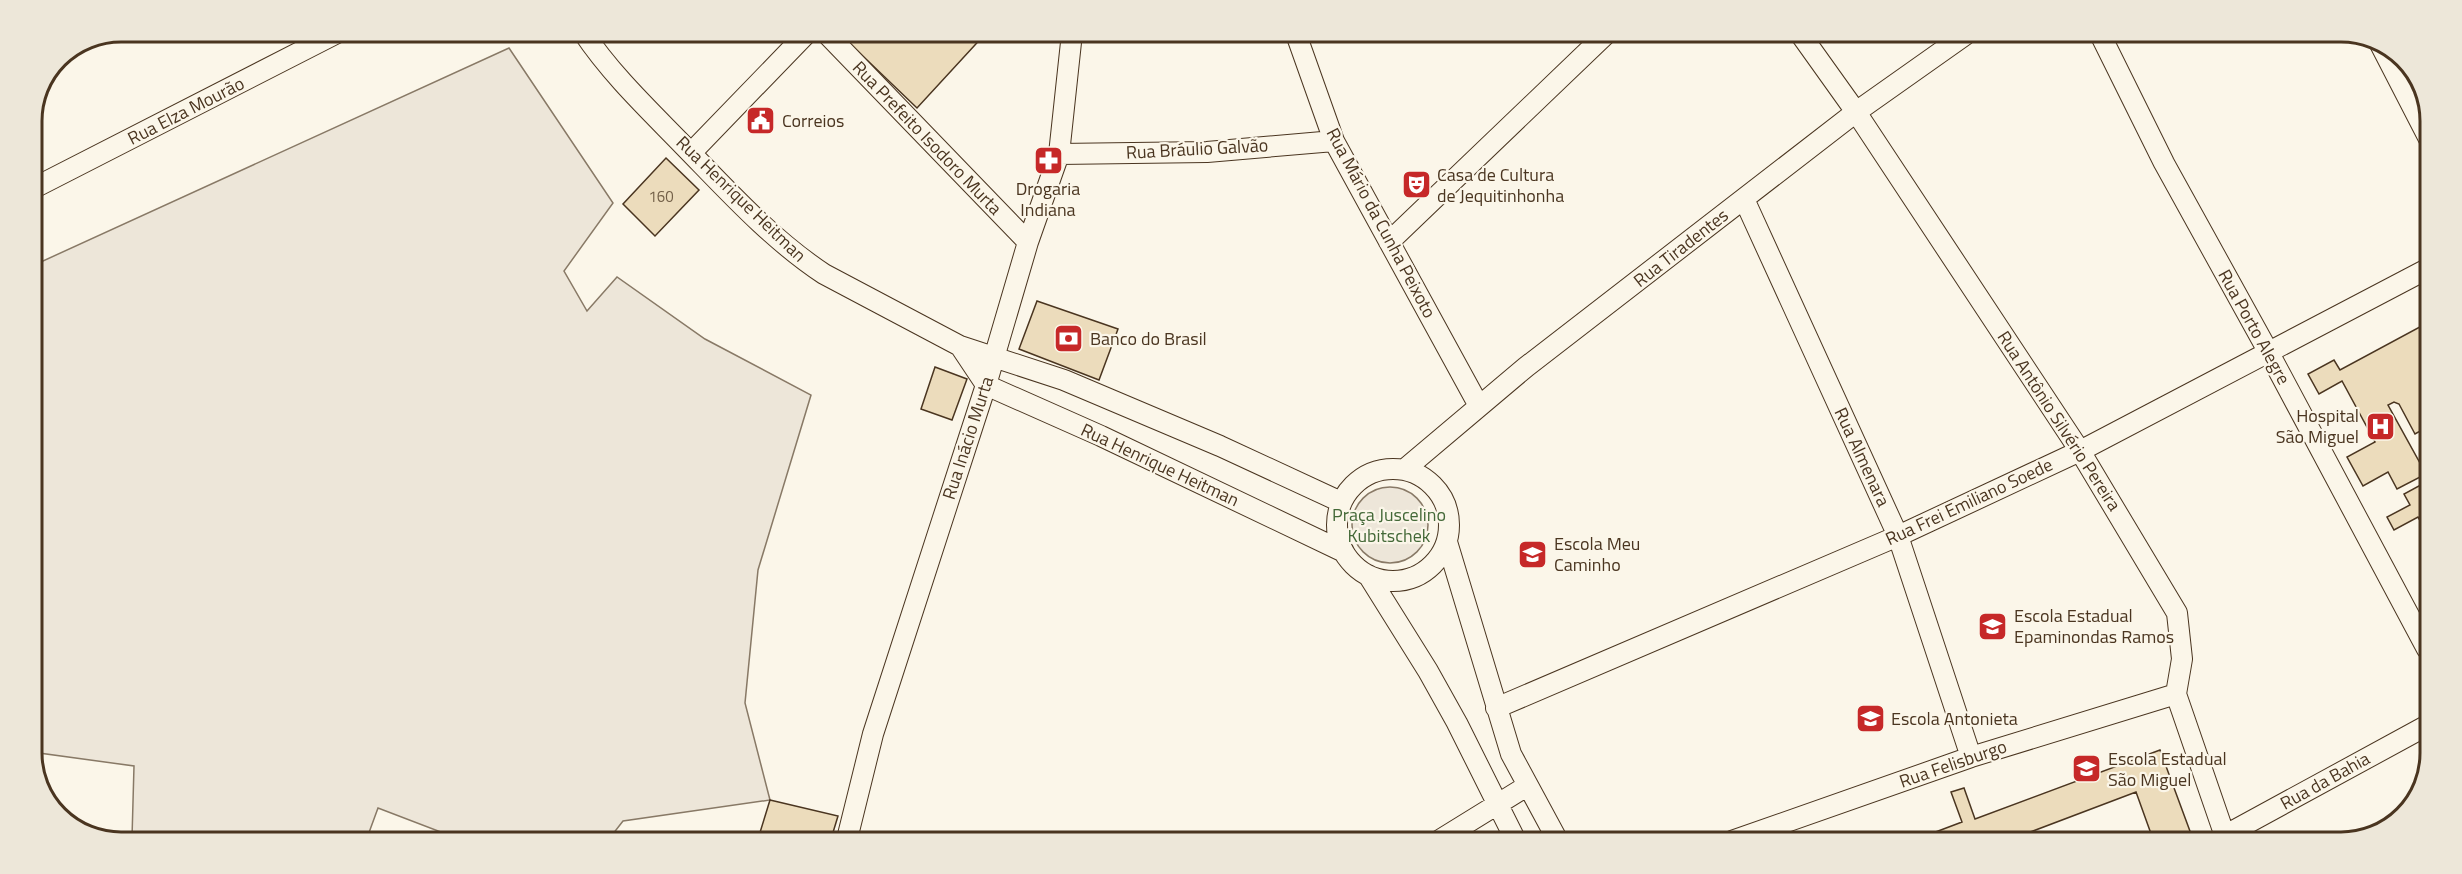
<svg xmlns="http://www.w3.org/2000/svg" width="2462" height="874" font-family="'Titillium Web',sans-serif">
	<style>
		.green { fill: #ede6d9; stroke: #887966; stroke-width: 1.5 }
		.building { fill: #ecdcbc; stroke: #4a3520; stroke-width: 1.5 }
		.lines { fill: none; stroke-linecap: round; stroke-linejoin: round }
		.minor-casing { stroke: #4a3520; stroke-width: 22 }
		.minor { stroke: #fbf6e9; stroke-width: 20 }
		.labels { text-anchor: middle; stroke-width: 4.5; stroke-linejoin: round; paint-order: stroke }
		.number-label { font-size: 15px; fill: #725f47 }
		.street-label { font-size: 18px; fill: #4a3520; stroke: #fbf6e9 }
		.poi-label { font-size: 18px; fill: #4a3520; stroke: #fbf6e9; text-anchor: start }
		.park-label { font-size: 18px; fill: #436837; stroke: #fbf6e9 }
		.rim { fill: none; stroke: #4a3520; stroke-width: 3 }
	</style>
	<rect width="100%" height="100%" fill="#fbf6e9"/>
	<path class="green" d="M509,48L613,203L564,271L587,311L617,277L705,339L811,395L758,570L745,703L770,800L623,821L609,839H459L378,808L367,838H132L134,766L32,752V266Z
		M1352 525a38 38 0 1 1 76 0a38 38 0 1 1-76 0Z"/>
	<path class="building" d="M847,33H986L917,108L843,37Z
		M666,158L699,190L655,236L623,204Z
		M1037,301L1118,329L1099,380L1019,349Z
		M2429,322L2428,441L2422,430L2415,434L2399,404L2394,402L2388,405L2426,474L2397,489L2388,472L2363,486L2347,457L2375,442L2342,381L2319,394L2308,374L2334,360L2340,370Z
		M935,367L967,379L952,420L921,409Z
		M2428,481V528L2425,529L2418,517L2394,530L2387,517L2410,505L2404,494Z
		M2160,750L2194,842H2154L2136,792L2004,842H1909L1962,822L1951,792L1964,788L1975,819Z
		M770,800L838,816L831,839H758Z"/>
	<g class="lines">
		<defs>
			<path id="minor" d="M583,32C611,74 648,109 683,145C727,190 771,239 824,274L960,346L1064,380L1220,446L1341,502
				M826,33L1028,242
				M1296,34L1334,141L1479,406
				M1801,35L1856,112L2080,451L2177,613L2182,659L2176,694L2227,842
				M2101,36L2164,163L2269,353L2427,649
				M2380,44L2430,141
				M691,153L807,33
				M1059,154L1207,152L1334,141
				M32,189L339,32
				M1744,199L1898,536L1971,757
				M1389,242L1605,35
				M960,346L986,385L1101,436L1344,552
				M1337 525a56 56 0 1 1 112 0a56 56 0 1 1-112 0Z
				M1405,469L1526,367L1856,112L1965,35
				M1447,542L1511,754L1558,841
				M1368,575L1428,671L1457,723L1516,841
				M1496,708L1898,536L2080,451L2429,268
				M2224,836L2426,726
				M847,839L873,734L986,385L1028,242L1059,154L1072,33
				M1438,841L1527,786
				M1732,841L1971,757L2176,694"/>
		</defs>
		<use href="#minor" class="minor-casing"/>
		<use href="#minor" class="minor"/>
	</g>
	<defs>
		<symbol id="civic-square" viewBox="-11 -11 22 22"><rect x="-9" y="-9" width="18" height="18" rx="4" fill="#c62828" stroke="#fbf6e9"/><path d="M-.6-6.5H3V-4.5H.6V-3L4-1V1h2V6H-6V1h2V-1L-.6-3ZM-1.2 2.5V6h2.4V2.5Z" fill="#fff"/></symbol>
		<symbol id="pharmacy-square" viewBox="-11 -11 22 22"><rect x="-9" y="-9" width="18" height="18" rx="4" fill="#c62828" stroke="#fbf6e9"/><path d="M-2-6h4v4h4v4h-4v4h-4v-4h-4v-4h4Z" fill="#fff"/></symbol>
		<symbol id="theatre-square" viewBox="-11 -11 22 22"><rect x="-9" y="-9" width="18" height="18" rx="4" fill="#c62828" stroke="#fbf6e9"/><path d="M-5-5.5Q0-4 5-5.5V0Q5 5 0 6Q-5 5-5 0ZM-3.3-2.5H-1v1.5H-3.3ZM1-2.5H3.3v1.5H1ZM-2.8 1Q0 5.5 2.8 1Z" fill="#fff"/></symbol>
		<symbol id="bank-square" viewBox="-11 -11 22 22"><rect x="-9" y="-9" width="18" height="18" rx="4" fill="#c62828" stroke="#fbf6e9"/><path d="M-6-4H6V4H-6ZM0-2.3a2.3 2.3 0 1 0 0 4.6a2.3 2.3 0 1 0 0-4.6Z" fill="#fff"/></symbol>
		<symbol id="hospital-square" viewBox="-11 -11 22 22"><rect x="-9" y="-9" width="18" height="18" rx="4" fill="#c62828" stroke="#fbf6e9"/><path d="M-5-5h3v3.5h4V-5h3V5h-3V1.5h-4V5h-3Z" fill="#fff"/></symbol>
		<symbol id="school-square" viewBox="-11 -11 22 22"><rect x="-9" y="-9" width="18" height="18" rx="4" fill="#c62828" stroke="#fbf6e9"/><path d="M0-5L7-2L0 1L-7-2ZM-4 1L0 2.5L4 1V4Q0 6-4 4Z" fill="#fff"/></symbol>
	</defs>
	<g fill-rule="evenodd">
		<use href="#civic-square" x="744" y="104" width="33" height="33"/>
		<use href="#pharmacy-square" x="1032" y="144" width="33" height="33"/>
		<use href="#theatre-square" x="1400" y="168" width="33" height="33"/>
		<use href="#bank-square" x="1052" y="322" width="33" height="33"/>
		<use href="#hospital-square" x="2364" y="410" width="33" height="33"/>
		<use href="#school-square" x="1516" y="538" width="33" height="33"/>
		<use href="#school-square" x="1976" y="610" width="33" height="33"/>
		<use href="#school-square" x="1854" y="702" width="33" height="33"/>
		<use href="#school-square" x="2070" y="752" width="33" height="33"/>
	</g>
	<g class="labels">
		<g class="number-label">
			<text x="661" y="202">160</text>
		</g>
		<g class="street-label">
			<text transform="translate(186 111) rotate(-27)" y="6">Rua Elza Mourão</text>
			<text transform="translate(927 138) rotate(46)" y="6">Rua Prefeito Isodoro Murta</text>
			<text transform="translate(1197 149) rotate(-3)" y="6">Rua Bráulio Galvão</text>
			<text transform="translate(741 199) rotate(44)" y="6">Rua Henrique Heitman</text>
			<text transform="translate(1381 223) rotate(62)" y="6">Rua Mário da Cunha Peixoto</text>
			<text transform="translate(1681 248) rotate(-38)" y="6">Rua Tiradentes</text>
			<text transform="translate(2254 327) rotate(61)" y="6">Rua Porto Alegre</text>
			<text transform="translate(2059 421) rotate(57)" y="6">Rua Antônio Silvério Pereira</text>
			<text transform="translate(968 438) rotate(-72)" y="6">Rua Inácio Murta</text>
			<text transform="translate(1862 457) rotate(65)" y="6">Rua Almenara</text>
			<text transform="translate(1160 465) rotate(25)" y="6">Rua Henrique Heitman</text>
			<text transform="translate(1969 502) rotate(-25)" y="6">Rua Frei Emiliano Soede</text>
			<text transform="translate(1953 764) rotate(-19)" y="6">Rua Felisburgo</text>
			<text transform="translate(2325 781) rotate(-29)" y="6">Rua da Bahia</text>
		</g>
		<g class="poi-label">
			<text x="782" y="127">Correios</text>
			<text x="1437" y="181">Casa de Cultura<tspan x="1437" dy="21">de Jequitinhonha</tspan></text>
			<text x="1048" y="195" text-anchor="middle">Drogaria<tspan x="1048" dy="21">Indiana</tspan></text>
			<text x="1090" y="345">Banco do Brasil</text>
			<text x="2359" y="422" text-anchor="end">Hospital<tspan x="2359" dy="21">São Miguel</tspan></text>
			<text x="1554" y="550">Escola Meu<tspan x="1554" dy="21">Caminho</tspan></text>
			<text x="2014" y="622">Escola Estadual<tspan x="2014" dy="21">Epaminondas Ramos</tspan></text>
			<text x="1891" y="725">Escola Antonieta</text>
			<text x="2108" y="765">Escola Estadual<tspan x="2108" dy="21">São Miguel</tspan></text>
		</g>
		<g class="park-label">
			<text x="1389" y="521">Praça Juscelino<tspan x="1389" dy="21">Kubitschek</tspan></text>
		</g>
	</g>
	<path d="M0 0H2462V874H0ZM121 42H2341A79 79 0 0 1 2420 121V753A79 79 0 0 1 2341 832H121A79 79 0 0 1 42 753V121A79 79 0 0 1 121 42Z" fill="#ede7d9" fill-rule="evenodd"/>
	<path class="rim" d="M121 42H2341A79 79 0 0 1 2420 121V753A79 79 0 0 1 2341 832H121A79 79 0 0 1 42 753V121A79 79 0 0 1 121 42Z"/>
</svg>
